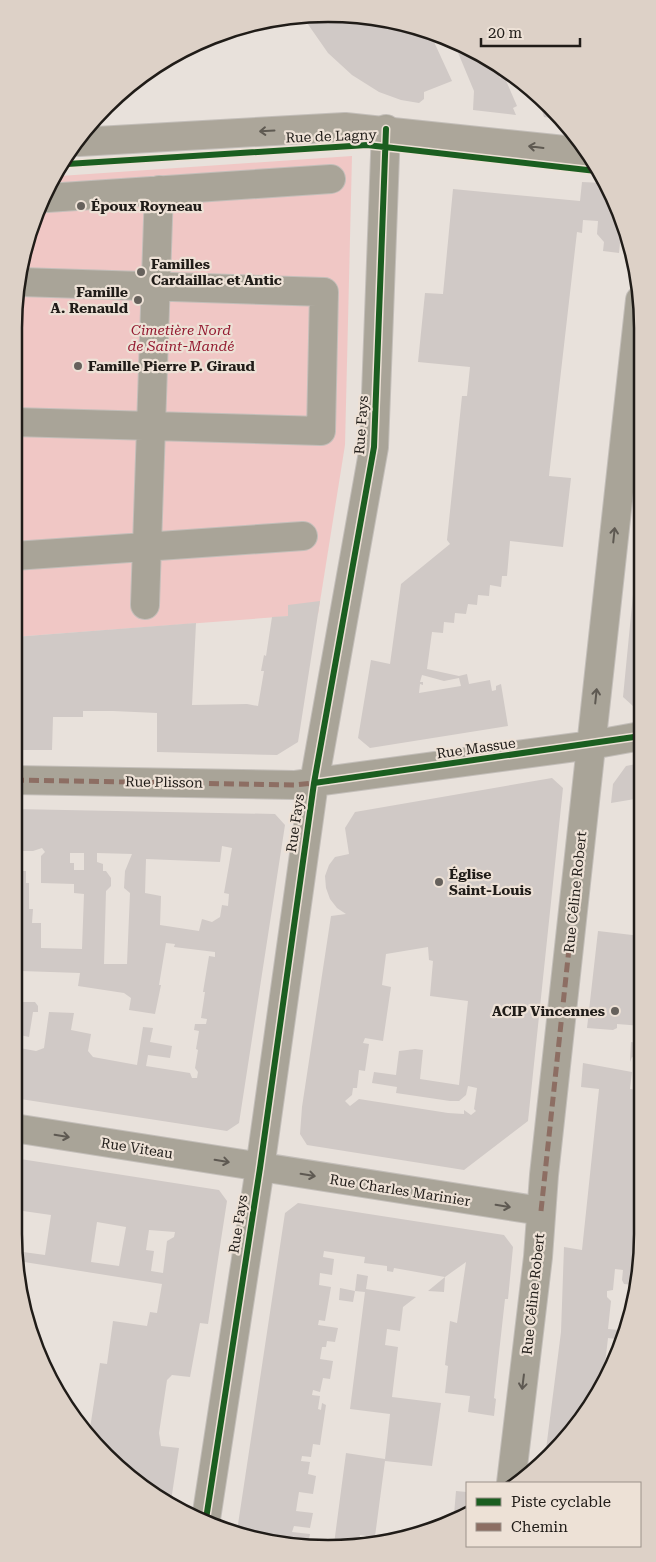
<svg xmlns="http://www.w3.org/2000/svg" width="656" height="1562" font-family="'Roboto Serif',serif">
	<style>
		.green { fill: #f0c7c5 }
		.building { fill: #d0c9c6; fill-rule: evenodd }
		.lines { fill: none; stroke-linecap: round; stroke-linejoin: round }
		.minor-casing { stroke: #c3beb9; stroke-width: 30 }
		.major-casing { stroke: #c3beb9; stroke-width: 30 }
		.minor { stroke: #a9a498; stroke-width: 28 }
		.major { stroke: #aca69a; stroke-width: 28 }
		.quiet { stroke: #8d6e63; stroke-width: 5; stroke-dasharray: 10 5; stroke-linecap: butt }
		.cycleway-casing { stroke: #ede1d6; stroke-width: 9 }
		.cycleway { stroke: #1b5e20; stroke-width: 6 }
		.oneway { stroke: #5f5a52 }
		.oneway2 { stroke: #5e5952 }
		.poi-dot { fill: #66615c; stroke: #ede1d6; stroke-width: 2 }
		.labels { text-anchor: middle; stroke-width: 4.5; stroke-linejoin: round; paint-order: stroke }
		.street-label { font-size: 14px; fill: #201c18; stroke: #ede1d6 }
		.poi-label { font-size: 14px; font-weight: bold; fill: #201c18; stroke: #ede1d6; text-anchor: start }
		.park-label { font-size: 14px; font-style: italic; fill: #941b31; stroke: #ede1d6 }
		.rim { fill: none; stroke: #201c18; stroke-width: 2.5 }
	</style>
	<rect width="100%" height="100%" fill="#e8e1db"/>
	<path class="green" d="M352,156L345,445L318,614L14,637V328L31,227L60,176Z"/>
	<path class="building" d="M308,14L429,31L452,81L424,92V99L419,103L401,100L379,92L352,75L328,53L305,20L303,16Z
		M454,43L492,62L500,78L504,76L517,106L513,108L516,115L473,110L474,91Z
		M538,98L546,105L563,120L544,117Z
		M582,182L603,183L618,207L622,223L619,253L603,251L604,242L597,234L598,221L583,220L582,233L577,232L549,476L571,478L563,547L510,541L507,576H502L501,587L490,585L489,596L478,595L477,605L468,604L466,614L455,613L454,623L444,622L443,633L432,632L427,669L459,676L467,674L469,684L490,680L492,691L496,690V686L501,684L508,726L370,748L358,738L371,660L390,664L401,584L450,544L447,540L462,396H467L470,367L418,362L425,293L443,294L453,189L580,201ZM422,675L444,681L459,678L461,686L419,693L420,684L423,685V682H420Z
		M639,533L641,705L633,706L623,697Z
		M320,601L298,742L277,755L157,752V713L113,711H83V717H53L52,750H14V637L196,623L192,705L247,704L258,706L264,671H261L264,655L266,656L272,617L288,616V605Z
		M641,763V798L611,803L613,784L626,766Z
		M552,778L563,788L528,1121L464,1170L307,1145L300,1134L302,1107L331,916L346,914L337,908L330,899L326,888L325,876L329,865L335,857L349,854L345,828L355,812ZM428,947L429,960L433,961L430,996L468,1001L459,1085L420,1079L423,1050L415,1049L399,1051L396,1075L374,1072L372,1083L397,1087L396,1093L450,1101H459L466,1095L468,1086L477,1088L474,1109L476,1111L471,1115L464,1110V1114L448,1113L359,1099L350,1106L345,1101L352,1095L353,1088H357L359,1070L365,1071L369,1044L363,1043L365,1038L383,1041L391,987L382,985L386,954Z
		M14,809L275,814L285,825L239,1123L227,1131L14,1098V1047L36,1051L44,1048L49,1012L74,1013L71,1030L91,1034L88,1051L93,1057L137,1065L143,1027L153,1028L150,1042L172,1046L170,1058L148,1055L146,1066L190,1073L192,1078H197L198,1072L195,1068L198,1050L196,1049L199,1031L194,1030L195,1024H206L207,1019L201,1018L205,992H203L209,956L215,957V952L174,947L175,944L166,943L159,985H161L155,1014L129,1010L131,998L124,993L78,986L80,973L21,971V967L14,966V871H26V883H29V909H33L32,923H41V948L82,949L84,894L74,893V884L41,883V856L45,852L42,848L33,851H16L14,844ZM222,846L232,848L224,893L229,894L228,906L222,905L220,917L212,922L202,919L199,931L160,925L161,896L145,893L146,859L220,862ZM70,853H84V870H74V863H70ZM97,853L132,854L125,871L124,888L130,893L127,964H104L106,891L111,886V878L106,871H103V864L97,862Z
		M598,931L641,936L642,1026L617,1024V1028L613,1030L587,1028Z
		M14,1002H35L38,1006V1012H33L29,1037L20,1035L21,1029L14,1028Z
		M631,1042L642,1044V1061L632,1057L630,1062Z
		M583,1063L632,1072L630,1089L638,1090V1077L642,1065V1234L634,1285L624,1284L622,1280L623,1270L615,1269L613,1290L607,1291V1297L611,1301L608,1329L619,1330L620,1327L627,1328L625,1335L623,1340L608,1338L604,1373L564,1441L545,1457L561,1332L564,1247L582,1250L599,1089L581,1087Z
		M14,1158L219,1190L227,1201L208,1324L200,1323L190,1377L172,1375L167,1380L159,1433L161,1446L179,1448L171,1501L181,1503L180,1510L171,1506L94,1443L95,1437L89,1435L100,1363L107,1364L113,1321L147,1326L150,1312L157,1313L162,1284L18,1261L16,1251L45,1255L51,1215L23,1211L16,1249L14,1234ZM97,1222L126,1227L119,1266L91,1262ZM149,1230L175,1232L174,1237L167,1241L163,1273L151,1271L154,1251L146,1250Z
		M298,1203L504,1235L513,1247L508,1299H505L494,1398L496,1399L494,1416L468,1412L470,1396L445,1393L448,1366L445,1365L450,1321L457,1323L466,1262L445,1277L394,1268L393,1272L387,1271V1266L364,1263L365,1257L324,1251L323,1257L334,1259L332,1275L320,1273L319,1285L331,1287L325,1321L319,1320L318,1325L338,1328L335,1342L327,1341L326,1347H322L320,1359L333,1361L330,1379L323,1378L320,1392L313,1390L312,1395L320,1396L318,1409L321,1410L322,1403L326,1405L320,1445L313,1444L311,1457L302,1456L301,1461L310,1462L308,1474L316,1476L313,1494L299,1492L296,1511L313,1513L310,1528L294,1526L292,1532L310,1534L308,1544L267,1542L237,1531L285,1213Z
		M357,1274L368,1276L366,1289L416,1297L403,1307L400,1331L387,1329L385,1345L398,1347L392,1397L441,1403L432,1466L385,1461L374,1544H365L366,1536L360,1535L359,1545L334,1544L346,1453L385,1459L390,1414L350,1409L365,1292L355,1291Z
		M445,1277L444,1292L428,1291Z
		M340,1288L355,1291L353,1302L339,1300Z
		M456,1491L467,1492V1512L450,1518V1515H454Z"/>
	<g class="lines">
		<defs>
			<path id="minor" d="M47,198L331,179
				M14,422L321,431L324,292L21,282
				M14,556L303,536
				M145,605L159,190
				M14,780L294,785L591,745L641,736
				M14,1128L541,1211
				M511,1483L538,1257L544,1175L640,300
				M206,1519L260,1168L314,783L374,447L386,129"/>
			<path id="major" d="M79,142L345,127L584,152"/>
		</defs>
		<use href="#minor" class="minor-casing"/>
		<use href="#major" class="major-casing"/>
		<use href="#minor" class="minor"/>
		<use href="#major" class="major"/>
		<path class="quiet" d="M14,780L294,785L314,783
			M541,1211L570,939"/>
		<defs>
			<path id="cycleway" d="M67,164L367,145L596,171
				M314,783L641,736
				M206,1519L260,1168L314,783L374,447L386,129"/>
		</defs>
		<use href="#cycleway" class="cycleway-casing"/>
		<use href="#cycleway" class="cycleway"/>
	</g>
	<defs><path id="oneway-shaft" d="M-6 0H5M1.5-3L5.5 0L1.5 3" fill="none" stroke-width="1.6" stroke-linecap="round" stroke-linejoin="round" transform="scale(1.25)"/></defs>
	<g class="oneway">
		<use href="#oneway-shaft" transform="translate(267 131) rotate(177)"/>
		<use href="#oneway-shaft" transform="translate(536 147) rotate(-173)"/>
	</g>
	<g class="oneway2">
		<use href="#oneway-shaft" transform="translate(614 535) rotate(-84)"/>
		<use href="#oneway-shaft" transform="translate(596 696) rotate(-84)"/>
		<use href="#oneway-shaft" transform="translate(62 1136) rotate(9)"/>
		<use href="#oneway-shaft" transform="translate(222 1161) rotate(9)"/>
		<use href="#oneway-shaft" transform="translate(308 1175) rotate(9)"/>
		<use href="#oneway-shaft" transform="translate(503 1206) rotate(9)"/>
		<use href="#oneway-shaft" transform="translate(523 1382) rotate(97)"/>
	</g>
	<g class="poi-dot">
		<circle cx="81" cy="206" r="5"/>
		<circle cx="141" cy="272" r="5"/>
		<circle cx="138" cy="300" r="5"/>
		<circle cx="78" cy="366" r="5"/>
		<circle cx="439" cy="882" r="5"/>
		<circle cx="615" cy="1011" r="5"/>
	</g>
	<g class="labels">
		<g class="street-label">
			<text transform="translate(331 136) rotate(-2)" y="5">Rue de Lagny</text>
			<text transform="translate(361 425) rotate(-86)" y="5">Rue Fays</text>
			<text transform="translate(476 748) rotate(-8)" y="5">Rue Massue</text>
			<text transform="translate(164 782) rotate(1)" y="5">Rue Plisson</text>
			<text transform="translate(295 823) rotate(-82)" y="5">Rue Fays</text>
			<text transform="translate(575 892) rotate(-84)" y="5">Rue Céline Robert</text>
			<text transform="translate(137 1148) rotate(9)" y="5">Rue Viteau</text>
			<text transform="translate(400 1190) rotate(9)" y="5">Rue Charles Marinier</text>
			<text transform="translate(238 1224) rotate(-81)" y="5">Rue Fays</text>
			<text transform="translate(533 1294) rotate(-84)" y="5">Rue Céline Robert</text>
		</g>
		<g class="poi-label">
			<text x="91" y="211">Époux Royneau</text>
			<text x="151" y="269">Familles<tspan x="151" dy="16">Cardaillac et Antic</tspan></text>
			<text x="128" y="297" text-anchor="end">Famille<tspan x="128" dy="16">A. Renauld</tspan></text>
			<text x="88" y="371">Famille Pierre P. Giraud</text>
			<text x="449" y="879">Église<tspan x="449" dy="16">Saint-Louis</tspan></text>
			<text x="605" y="1016" text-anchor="end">ACIP Vincennes</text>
		</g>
		<g class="park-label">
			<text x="181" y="335">Cimetière Nord<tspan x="181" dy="16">de Saint-Mandé</tspan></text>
		</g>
	</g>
	<path d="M0 0H656V1562H0ZM328 22H328A306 306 0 0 1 634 328V1234A306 306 0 0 1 328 1540H328A306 306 0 0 1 22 1234V328A306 306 0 0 1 328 22Z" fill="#ddd1c7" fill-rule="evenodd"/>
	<path class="rim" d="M328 22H328A306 306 0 0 1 634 328V1234A306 306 0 0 1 328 1540H328A306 306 0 0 1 22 1234V328A306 306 0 0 1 328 22Z"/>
	<rect x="466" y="1482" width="175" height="65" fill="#ede1d6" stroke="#9b928a"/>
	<rect x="476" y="1498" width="25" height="8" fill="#1b5e20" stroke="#9b928a"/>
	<text x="511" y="1507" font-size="15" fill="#201c18">Piste cyclable</text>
	<rect x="476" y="1523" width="25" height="8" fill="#8d6e63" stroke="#9b928a"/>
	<text x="511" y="1532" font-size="15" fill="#201c18">Chemin</text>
	<path d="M481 38v8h99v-8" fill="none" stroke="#201c18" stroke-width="2.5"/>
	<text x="488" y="38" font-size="15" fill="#201c18" stroke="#ede1d6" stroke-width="4" paint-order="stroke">20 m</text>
</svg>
